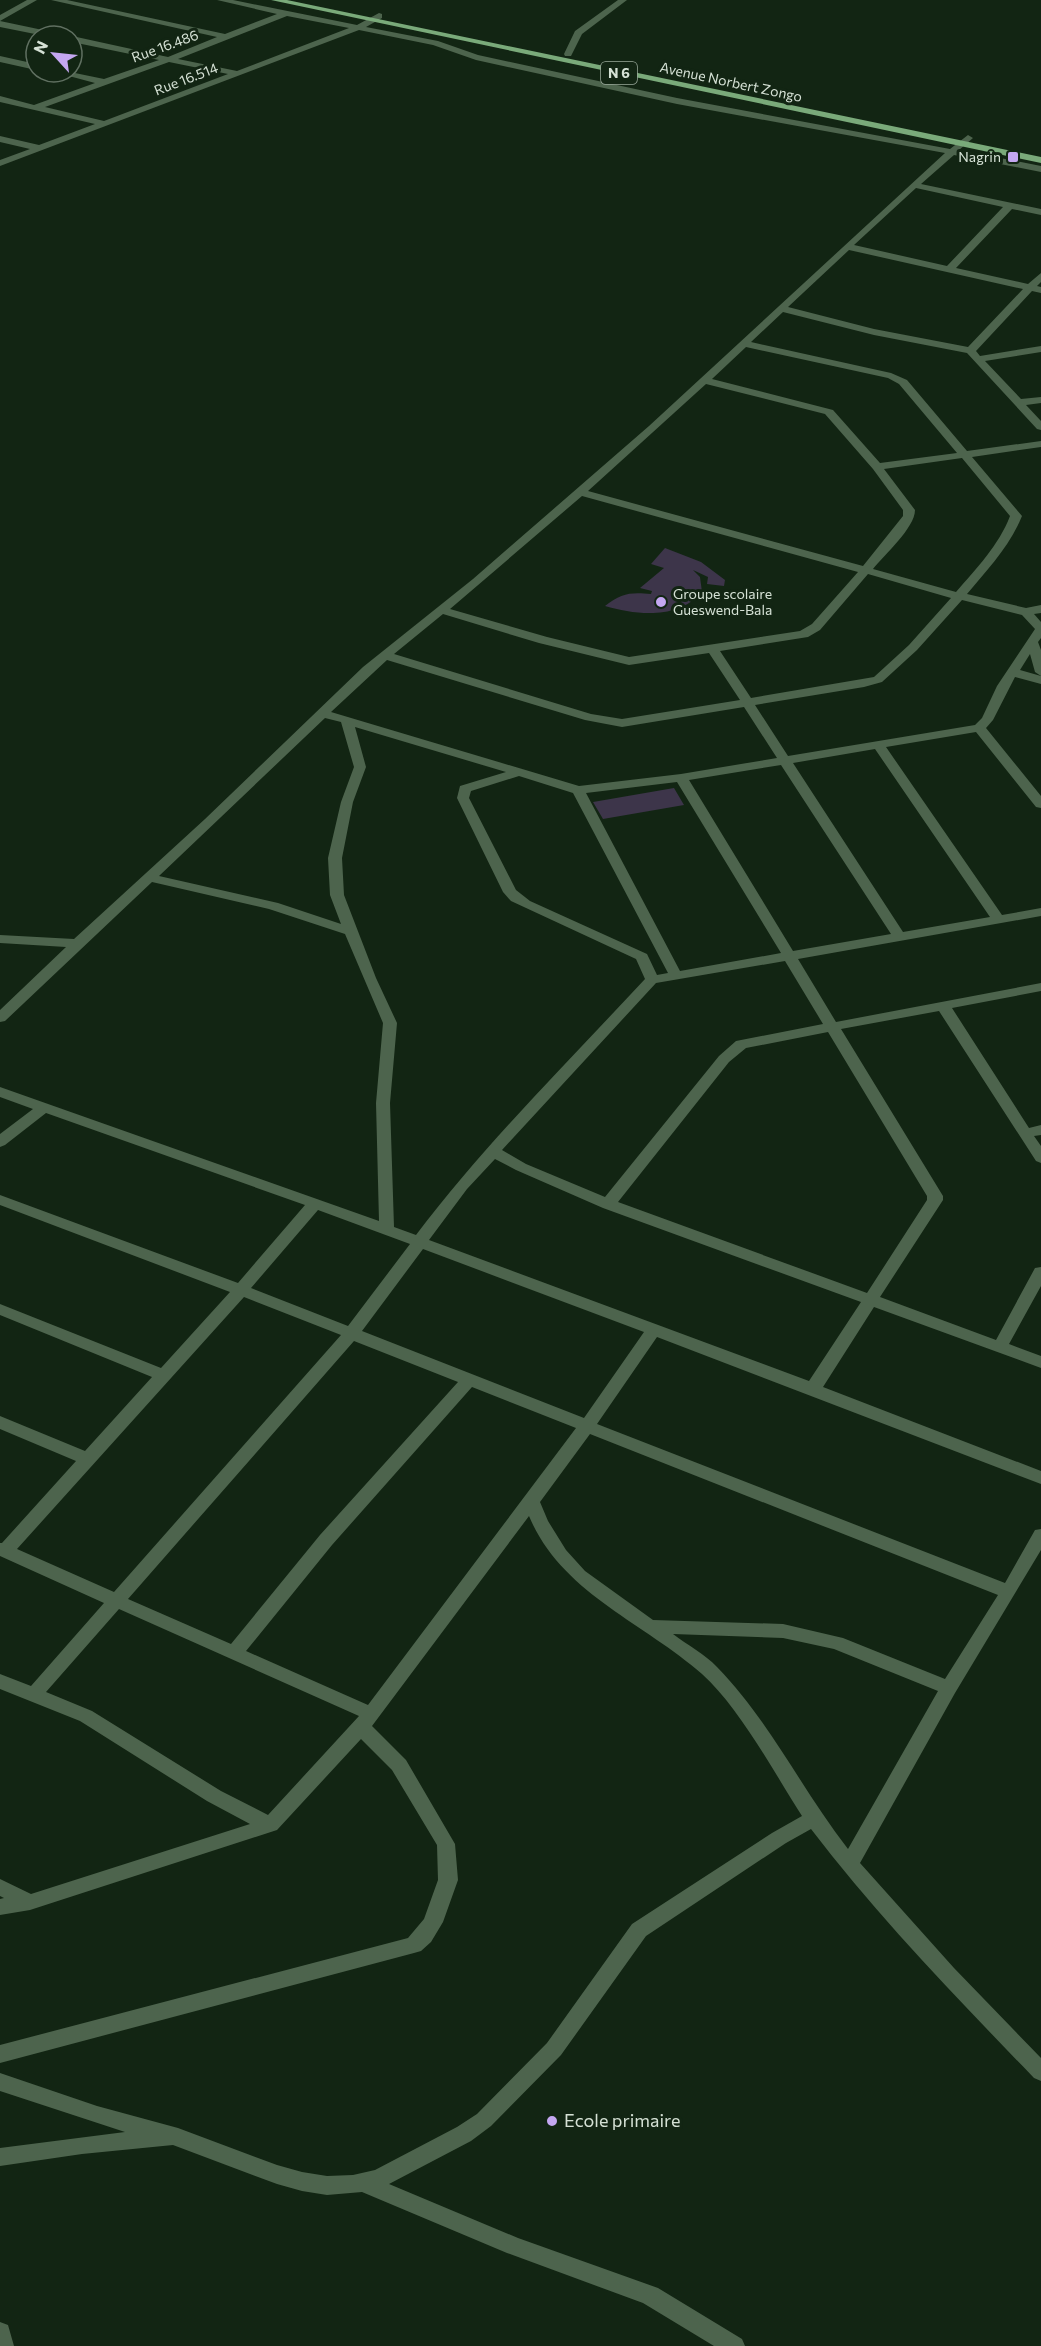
<svg xmlns="http://www.w3.org/2000/svg" width="1041" height="2346" font-family="Commissioner,sans-serif">
	<style>
		.green { fill: #3d354a }
		.lines { fill: none; stroke-linecap: round; stroke-linejoin: round }
		.street { fill: #4d644d; fill-rule: evenodd }
		.primary { fill: #7aaa7a; fill-rule: evenodd }
		.poi-dot { fill: #c4a7f1; stroke: #122513; stroke-width: 2 }
		.labels { text-anchor: middle; stroke-width: 6; stroke-linejoin: round; paint-order: stroke }
		.far-street-label { font-size: 14px; fill: #d5e1d5; stroke: #122513 }
		.shield { fill: #122513; stroke: #9aa99b; stroke-width: 1.5 }
		.shield-label { font-size: 14px; font-weight: bold; fill: #d5e1d5 }
		.far-poi-label { font-size: 14px; fill: #d5e1d5; stroke: #122513; text-anchor: end }
		.near-poi-label { font-size: 18px; fill: #d5e1d5; stroke: #122513; text-anchor: start }
	</style>
	<rect width="100%" height="100%" fill="#122513"/>
	<path class="green" d="M665,548L701,562L725,580L724,586L707,584L708,577L693,570L700,577L702,592C677,620 637,615 605,606C621,593 631,592 651,594L652,591L640,588L664,568L651,564Z
		M674,788L684,805L603,819L593,802Z"/>
	<g class="lines">
		<path class="street" d="M27,0H37L0,21V15Z
			M51,0H67L225,34L277,14L217,0H233L357,25L379,13L382,14V18L366,27L438,41L478,55L677,98L950,149L968,135L973,138L959,150L1041,166V172L954,155L921,184L1041,209V215L1012,209L956,268L1028,284L1041,273V282L1037,286L1041,287V293L1032,291L976,351L980,356L1041,346V352L985,361L1021,399L1041,397V403L1026,405L1041,421V430L1037,429L967,353L874,335L783,312L751,342L891,373L907,380L967,451L1041,441V447L972,457L1022,516C1010,546 987,570 967,594L1026,608L1041,605V613L1034,614L1041,622V638L1038,642L1041,650V676L1035,672L1030,654L1020,670L1041,676V684L1015,677L993,720L986,728L1041,796V808L1036,807L976,732L886,747L1002,915L1041,908V916L798,959L836,1022L1041,983V991L952,1008L1029,1128L1041,1125V1135L1034,1136L1041,1146V1163L1036,1161L939,1011L841,1029L943,1196V1200L880,1297L996,1340L1035,1268L1041,1267V1286L1009,1344L1041,1356V1368L874,1307L823,1387L1041,1471V1484L657,1337L597,1424L1005,1583L1035,1530L1041,1529V1550L955,1693L860,1863L954,1968L1041,2058V2081L1034,2078C957,1998 879,1918 811,1829L786,1843L646,1936L561,2055L491,2126L471,2141L389,2184L518,2238L658,2288L742,2339L745,2346H714L643,2303L507,2253L362,2192L327,2195L302,2191L277,2184L173,2145L82,2154L0,2166V2148L125,2132L0,2091V2073L97,2106L178,2128L277,2165L302,2172L327,2176L353,2175L375,2170L457,2127L477,2114L547,2043L632,1924L772,1833L802,1816C775,1774 739,1707 702,1674C643,1622 561,1593 529,1516L372,1726L406,1760L455,1844L458,1880L443,1922L431,1942L421,1951L414,1953L0,2063V2045L408,1938L424,1919L438,1880L437,1845L392,1770L361,1739L277,1830L30,1910L0,1915V1899L4,1898L0,1896V1879L31,1894L250,1824L207,1801L80,1721L0,1689V1674L31,1686L104,1603L0,1556V1543H2L76,1461L0,1429V1416L85,1451L152,1377L0,1315V1304L161,1368L230,1292L0,1205V1195L238,1283L305,1205L46,1113L5,1145L0,1147V1134L33,1109L0,1097V1087L379,1221L376,1103L383,1023L345,934L269,909L152,882L5,1021L0,1022V1010L66,947L0,943V935L74,939L205,819L363,667L473,579L649,426L945,153L677,104L476,60L433,45L359,30L0,166V160L30,149L0,142V136L39,145L95,124L0,102V96L34,105L95,83L54,72H70L104,79L159,60L72,42V36L168,57L217,37ZM287,16L349,28L237,71L178,59ZM169,62L228,74L104,121L45,107ZM916,188L1003,207L947,266L854,245ZM849,250L1023,289L968,347L874,329L788,307ZM746,347L888,378L899,384L957,453L880,463L833,410L712,379ZM706,384L825,414L873,469L903,510V516L863,566L588,491ZM962,458L1010,516C999,545 976,569 956,592L873,569C884,555 915,528 915,510L884,469ZM582,496L858,572L812,624L800,631L629,657L547,637L450,609ZM868,574L951,598L909,645L874,677L751,698L720,651L808,637L820,630ZM962,600L1022,615L1035,629L997,686L982,718L975,725L788,756L755,705L864,687L882,682L917,650ZM443,614L539,643L629,665L709,653L740,700L622,719L591,714L394,654ZM387,660L585,720L622,727L744,707L777,758L681,774L579,786L331,712ZM325,718L341,722L354,767L341,802L328,858L330,895L341,924L278,903L159,876ZM355,727L506,772L460,786L457,798L503,892L511,901L636,959L645,979C567,1063 485,1144 416,1235L394,1227L390,1103L397,1023L376,978L344,895L342,858L353,802L366,767ZM875,749L990,917L903,932L793,763ZM781,765L891,934L793,951L689,780ZM519,776L573,793L668,973L657,975L647,954L530,901L516,890L469,798L471,791ZM677,782L781,953L680,971L586,793ZM785,961L823,1024L736,1041L719,1056L605,1197L526,1164L502,1150L656,983ZM828,1032L927,1196V1200L867,1293L618,1202L729,1062L746,1048ZM495,1159L516,1170L603,1208L861,1302L809,1381L429,1240L467,1189ZM318,1210L410,1244L348,1326L251,1288ZM423,1249L644,1332L584,1418L362,1331ZM244,1297L341,1335L114,1592L17,1549ZM354,1341L458,1382L320,1535L231,1644L128,1599ZM472,1387L576,1428L368,1705L246,1651L332,1545ZM590,1434L998,1595L945,1679L843,1638L783,1624L653,1620L585,1571L566,1550L548,1521L540,1502ZM119,1609L359,1716L268,1815L221,1791L92,1711L46,1692ZM673,1634L783,1638L834,1649L938,1691L848,1849C802,1790 769,1720 717,1667C705,1654 687,1645 673,1634Z
			M618,0H627L582,34L571,56H565L564,54L575,31Z
			M0,21L57,33L61,36H45L0,27Z
			M0,56L36,64V70L0,62Z
			M0,2322L8,2325L14,2346H0Z"/>
		<path class="primary" d="M271,0H287L1041,157V163Z"/>
	</g>
	<g class="poi-dot">
		<rect x="1007" y="151" width="12" height="12" rx="3"/>
		<circle cx="661" cy="602" r="6"/>
		<circle cx="552" cy="2121" r="6"/>
	</g>
	<g class="labels">
		<g class="far-street-label">
			<text transform="translate(165 46) rotate(-20)" y="5">Rue 16.486</text>
			<text transform="translate(186 79) rotate(-21)" y="5">Rue 16.514</text>
			<text transform="translate(731 82) rotate(12)" y="5">Avenue Norbert Zongo</text>
		</g>
		<rect class="shield" x="601" y="62" width="36" height="22" rx="4.5"/>
		<g class="shield-label">
			<text x="619" y="78">N 6</text>
		</g>
		<g class="far-poi-label">
			<text x="1001" y="162">Nagrin</text>
			<text x="673" y="599" text-anchor="start">Groupe scolaire<tspan x="673" dy="16">Gueswend-Bala</tspan></text>
		</g>
		<g class="near-poi-label">
			<text x="564" y="2127">Ecole primaire</text>
		</g>
	</g>
	<g transform="translate(54 54) rotate(297)"><circle r="28" fill="#122513" stroke="#607061" stroke-width="1.5"/>
	<path d="M0-4.5L10 22L0 15L-10 22Z" fill="#c4a7f1"/>
	<text y="-9" font-size="16" font-weight="bold" text-anchor="middle" fill="#d5e1d5">N</text>
	</g>
</svg>
